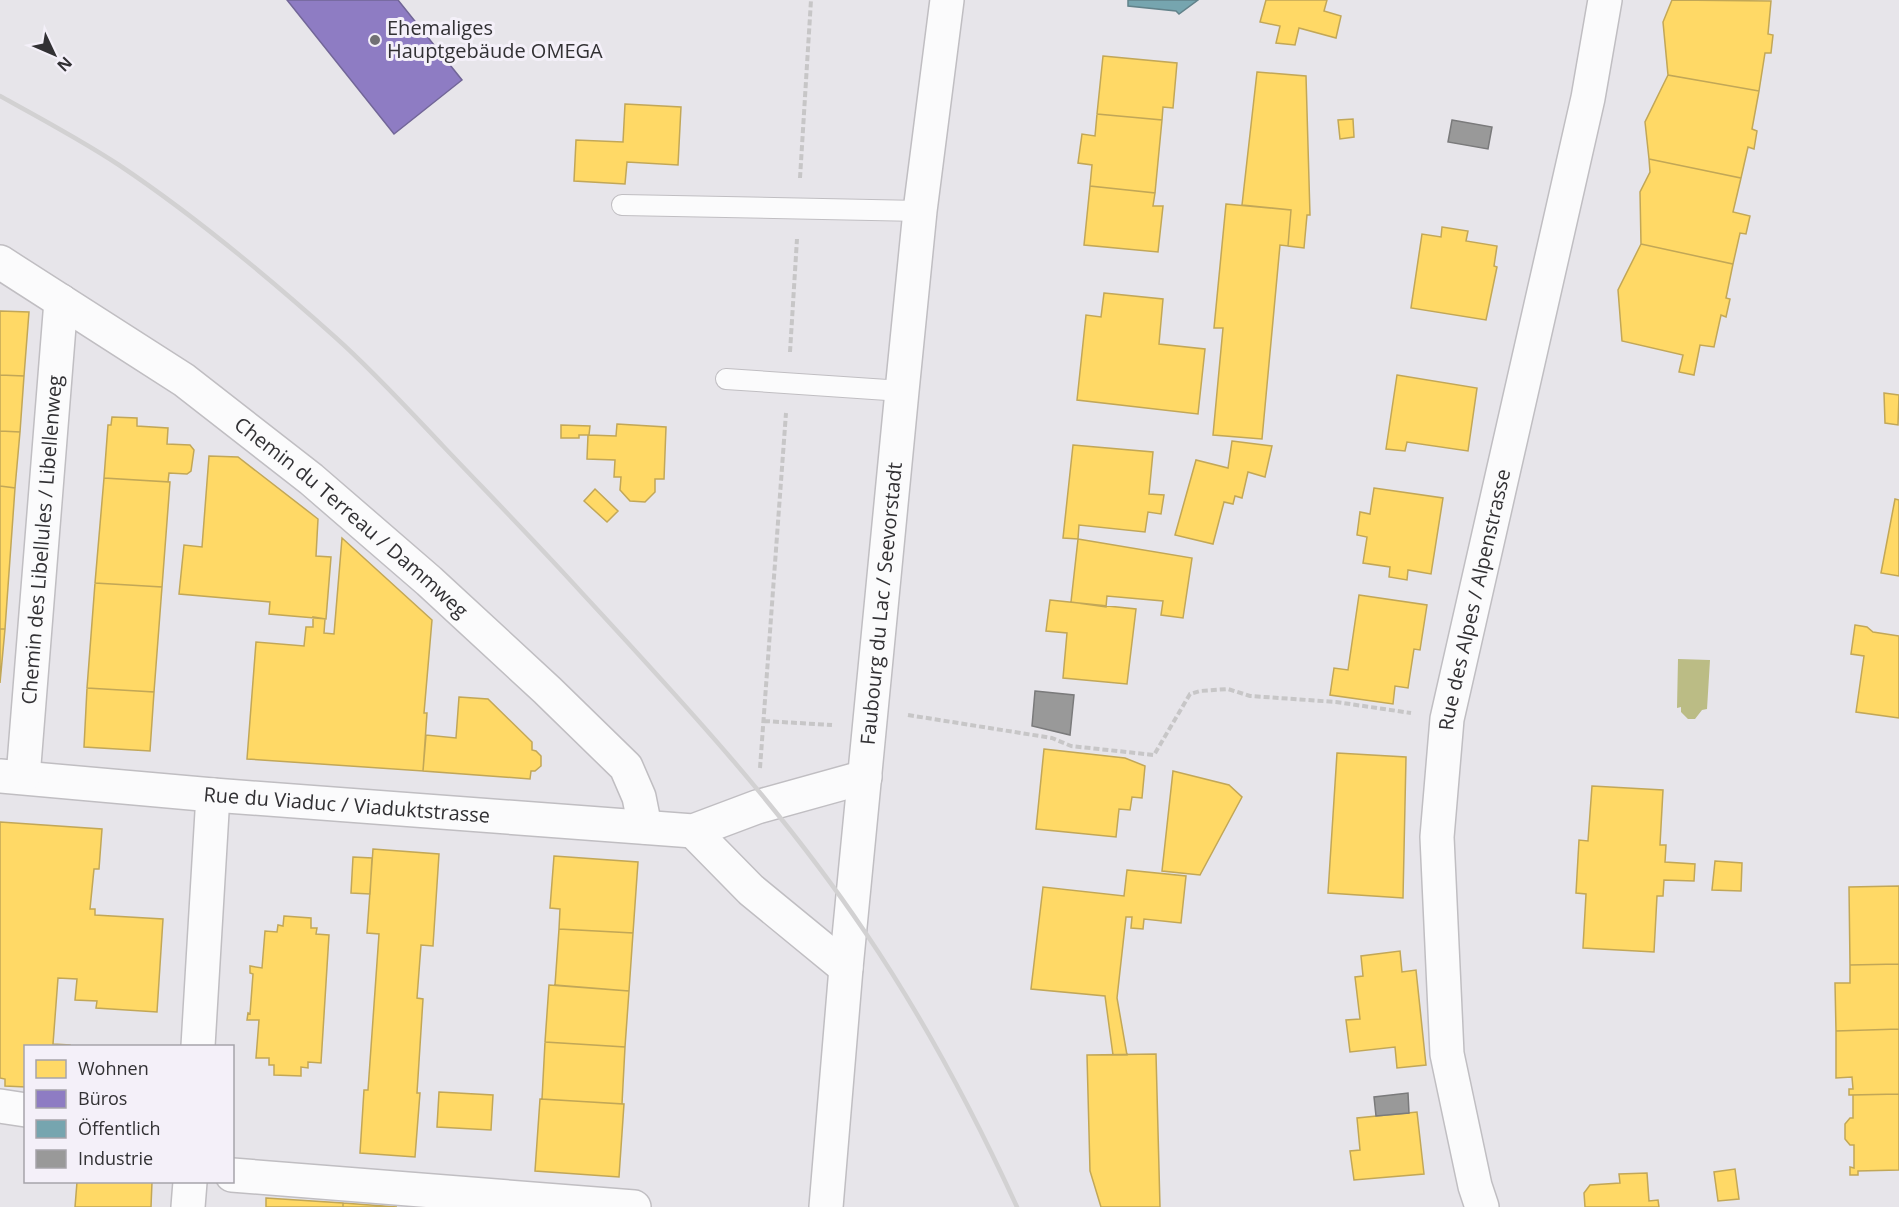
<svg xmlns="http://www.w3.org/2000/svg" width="1899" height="1207" font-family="'Open Sans',sans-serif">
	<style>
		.water { fill: #bbbc85 }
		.homes { fill: #ffd966; stroke: #c2a757; stroke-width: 1.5 }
		.offices { fill: #8e7cc3; stroke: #726698; stroke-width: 1.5 }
		.public { fill: #76a5af; stroke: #62828a; stroke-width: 1.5 }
		.industry { fill: #999; stroke: #7a7a7b; stroke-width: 1.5 }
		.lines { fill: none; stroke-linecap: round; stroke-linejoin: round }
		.service-casing { stroke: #c0bec2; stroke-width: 22 }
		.minor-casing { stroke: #c0bec2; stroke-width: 36 }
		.primary-casing { stroke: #c0bec2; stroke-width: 36 }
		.path { stroke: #c7c6c7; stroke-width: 4; stroke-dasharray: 6 3; stroke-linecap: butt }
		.service { stroke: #fbfbfc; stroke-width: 20 }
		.minor { stroke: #fbfbfc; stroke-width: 33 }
		.primary { stroke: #fbfbfc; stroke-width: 33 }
		.rail { stroke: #d2d1d2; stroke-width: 4.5 }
		.poi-dot { fill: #717074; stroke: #f4f0f9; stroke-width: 2 }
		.labels { text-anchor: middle; stroke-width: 6; stroke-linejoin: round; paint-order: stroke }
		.poi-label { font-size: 20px; fill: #323134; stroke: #f4f0f9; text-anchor: start }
		.street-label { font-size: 20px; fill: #323134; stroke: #f4f0f9 }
	</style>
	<rect width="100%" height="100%" fill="#e7e5ea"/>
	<path class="water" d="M1678,659L1710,660L1707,709L1702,710L1695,719H1688L1681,712V707L1677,708Z"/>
	<path class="homes" d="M1266,0H1327L1324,11L1341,16L1336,38L1299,28L1295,45L1276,43L1280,26L1260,22Z
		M1672,0L1771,1L1768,34L1773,35L1771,53H1765L1759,91L1668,75L1663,22Z
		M1103,56L1177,63L1173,108L1163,107L1162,120L1097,114Z
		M1257,72L1306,76L1310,215H1307L1304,248L1288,246L1291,210L1242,205Z
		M1668,75L1759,91L1752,129L1757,131L1754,149L1748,147L1741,178L1649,159L1645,122Z
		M625,104L681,107L678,165L627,162L625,184L574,181L576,140L623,142Z
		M1097,114L1162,120L1155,193L1090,186L1092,165L1078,163L1082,134L1095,136Z
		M1353,119L1354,137L1340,139L1338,120Z
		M1649,159L1741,178L1733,212L1750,216L1746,234L1740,233L1733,264L1641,244L1640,192L1650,172Z
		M1090,186L1155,193L1153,206H1163L1158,252L1084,245Z
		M1226,204L1291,210L1288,246L1280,245L1262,439L1213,435L1223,328H1214Z
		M1442,227L1468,231L1466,241L1497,246L1494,266L1497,267L1486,320L1411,308L1422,234L1441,237Z
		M1641,244L1733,264L1726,298L1730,299L1726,317L1721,315L1714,347L1700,345L1694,375L1679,372L1683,355L1622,341L1618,290Z
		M1104,293L1163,299L1159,344L1205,349L1198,414L1077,400L1086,315L1101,317Z
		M0,311L29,312L24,376L0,375Z
		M0,375L24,376L20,432L0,431Z
		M1397,375L1477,388L1468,451L1407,442L1405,451L1386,449Z
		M1884,393L1899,395L1898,425L1885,423Z
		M112,417L137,418V426L168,428L167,444L190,445L194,450L191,471L187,474L169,473L168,482L104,478L108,425H111Z
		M617,424L666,427L664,479H655V492L645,502L630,501L620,490L621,477H614L615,460L587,459L588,435H579V438H561V425L590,426L589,435L616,436Z
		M0,431L20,432L15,488L0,486Z
		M1232,441L1272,446L1265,477L1248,472L1242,498L1235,496L1233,504L1224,502L1213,544L1175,535L1196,460L1228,468Z
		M1073,445L1153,452L1149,494L1164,495L1161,514L1148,512L1145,532L1079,525L1078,539L1063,538Z
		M209,456L238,457L318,519L316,556L331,557L326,619L269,614L270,602L179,594L184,545L202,547Z
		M104,478L170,482L162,587L95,583Z
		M0,486L15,488L5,629H0Z
		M1374,488L1443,498L1431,574L1408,570L1407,580L1389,577L1390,567L1363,563L1367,537L1357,535L1360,512L1370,514Z
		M595,489L618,511L607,522L584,501Z
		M1895,499L1899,500V576L1881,573Z
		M342,538L432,620L424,713H427L423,771L247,759L256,642L304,646L306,627H313V617L325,619L324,633L334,634Z
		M1078,539L1192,558L1183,618L1161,615L1163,601L1107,596L1106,607L1071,602Z
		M95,583L162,587L154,692L87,688Z
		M1359,595L1427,605L1420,650L1414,649L1408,688L1395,686L1393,704L1330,695L1334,668L1348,670Z
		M1050,600L1136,609L1127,684L1063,678L1067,633L1046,631Z
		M1855,625L1867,627L1873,632L1899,636V718L1856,712L1864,656L1851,654Z
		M0,629H5L0,683Z
		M87,688L154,692L150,751L84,747Z
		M459,697L488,699L532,742V750L536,751L541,756V766L535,771H531L530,779L423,771L426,735L456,738Z
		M1044,749L1125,758L1145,766L1142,798L1132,797L1130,810L1119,809L1116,837L1036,829Z
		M1337,753L1406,757L1403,898L1328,893Z
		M1173,771L1229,785L1242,797L1200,875L1162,871Z
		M1592,786L1663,790L1660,845H1666L1665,862L1695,864L1694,881L1664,880L1663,896H1657L1654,952L1583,948L1586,894L1576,893L1579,840L1588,841Z
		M0,822L102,829L99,869H94L90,909H95V915L163,919L157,1012L96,1008L97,1001L75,1000L77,979L58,978L53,1044L70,1045V1046H26V1087L5,1086V1079L0,1078Z
		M373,849L439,854L433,946L421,945L417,998L423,999L417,1093H420L415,1157L360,1153L364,1090H368L379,934L367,933Z
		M554,856L638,862L633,933L559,929L560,909L550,908Z
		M353,857L372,858L370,894L351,893Z
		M1715,861L1742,863L1741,891L1712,890Z
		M1127,870L1186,876L1181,923L1144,919L1143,929L1131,928L1132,917H1126L1117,998L1127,1055H1113L1105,996L1031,989L1043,887L1124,896Z
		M1899,886V964L1850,965L1849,887Z
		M284,916L311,918V928H317L316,934L329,935L321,1063L308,1062V1068L301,1067V1076L274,1075V1065H269V1058H256L259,1020H247L248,1013L250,1014L253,974L250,973V966L262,968L265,931L277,932L278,925L283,926Z
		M559,929L633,933L629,991L555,985Z
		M1400,951L1402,972L1416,970L1426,1065L1397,1068L1395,1047L1350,1052L1346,1020L1360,1019L1355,977L1363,976L1361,956Z
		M1899,964V1029L1836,1031L1835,983H1850V965Z
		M549,985L629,991L625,1047L545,1042Z
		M1899,1029V1094L1849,1095V1089H1853L1852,1077L1836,1078V1031Z
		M545,1042L625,1047L622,1104L542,1099Z
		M1156,1054L1160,1207H1101L1090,1171L1087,1055Z
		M439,1092L493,1095L491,1130L437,1127Z
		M1899,1094V1170L1858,1171V1175H1850V1167L1854,1168V1145H1850L1845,1139V1124L1850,1118H1853V1095Z
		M540,1099L624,1104L619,1177L535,1171Z
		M1417,1112L1424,1174L1354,1180L1350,1151L1360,1150L1357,1118Z
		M1735,1169L1739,1199L1718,1201L1714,1172Z
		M1647,1173L1649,1201L1658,1200L1659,1207H1585L1584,1193L1590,1185L1620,1183L1619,1174Z
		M77,1182H152L151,1207H75Z
		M266,1198L343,1203V1207H266Z
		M343,1203L397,1207H343Z"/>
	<path class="offices" d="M287,0H398L462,80L394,134Z"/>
	<path class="public" d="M1128,0H1198L1179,14L1176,11L1128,6Z"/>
	<path class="industry" d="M1452,120L1492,127L1488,149L1448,142Z
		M1035,691L1074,695L1070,735L1032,726Z
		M1408,1093L1409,1113L1376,1116L1374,1097Z"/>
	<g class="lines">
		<defs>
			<path id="service" d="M622,205L920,211
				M726,379L902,391"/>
			<g id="minor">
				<path id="s1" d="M0,262L184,380L311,479L429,581L547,690L626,767L639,797L645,827"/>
				<path id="s2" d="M0,776L213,795L693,831L757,807L865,777"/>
				<path id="s3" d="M23,777L61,301"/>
				<path d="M693,831L751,890L846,968"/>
				<path d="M198,1046L213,795"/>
				<path d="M0,1106L26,1110"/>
				<path d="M232,1175L634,1207"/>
				<path d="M188,1207L190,1182"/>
				<path id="s4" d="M1482,1207L1475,1186L1447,1054L1437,837L1447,719L1588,98L1605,0"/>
			</g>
			<g id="primary">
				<path id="s5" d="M826,1207L846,968L902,391L920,211L947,0"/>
			</g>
		</defs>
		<use href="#service" class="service-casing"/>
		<use href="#minor" class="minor-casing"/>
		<use href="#primary" class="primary-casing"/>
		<path class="path" d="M800,178L811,0
			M790,352L797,239
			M908,715L1052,738L1071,746L1154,755L1190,694L1200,691L1228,689L1250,696L1336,702L1411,713
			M764,721L832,725
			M760,768L786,413"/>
		<use href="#service" class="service"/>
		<use href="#minor" class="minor"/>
		<use href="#primary" class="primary"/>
		<path class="rail" d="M0,96C40,118 81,140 119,165C195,216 267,276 335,337C373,371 408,409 443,446C482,487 521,527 559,568C667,685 776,800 865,932C924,1019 973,1111 1017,1207"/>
	</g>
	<circle class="poi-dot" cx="375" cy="40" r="6"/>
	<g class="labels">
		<g class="poi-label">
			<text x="387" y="35">Ehemaliges<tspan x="387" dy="23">Hauptgebäude OMEGA</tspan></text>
		</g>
		<g class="street-label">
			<text dy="7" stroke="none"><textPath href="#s1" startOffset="435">Chemin du Terreau / Dammweg</textPath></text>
			<text dy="7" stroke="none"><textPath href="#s3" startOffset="238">Chemin des Libellules / Libellenweg</textPath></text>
			<text dy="7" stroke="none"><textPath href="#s4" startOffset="615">Rue des Alpes / Alpenstrasse</textPath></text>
			<text dy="7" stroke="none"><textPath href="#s5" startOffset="606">Faubourg du Lac / Seevorstadt</textPath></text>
			<text dy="7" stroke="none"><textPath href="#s2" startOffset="348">Rue du Viaduc / Viaduktstrasse</textPath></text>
		</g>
	</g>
	<rect x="24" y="1045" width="210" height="138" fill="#f4f0f9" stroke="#a6a4aa" stroke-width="1.5"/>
	<rect x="36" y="1060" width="30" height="18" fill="#ffd966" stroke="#a6a4aa" stroke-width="1.5"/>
	<text x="78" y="1075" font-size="18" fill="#323134">Wohnen</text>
	<rect x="36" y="1090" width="30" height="18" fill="#8e7cc3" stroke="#a6a4aa" stroke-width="1.5"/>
	<text x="78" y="1105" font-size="18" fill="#323134">Büros</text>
	<rect x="36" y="1120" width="30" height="18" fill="#76a5af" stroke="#a6a4aa" stroke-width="1.5"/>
	<text x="78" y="1135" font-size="18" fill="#323134">Öffentlich</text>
	<rect x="36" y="1150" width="30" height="18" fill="#999999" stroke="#a6a4aa" stroke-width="1.5"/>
	<text x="78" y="1165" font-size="18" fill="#323134">Industrie</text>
	<g transform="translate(54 54) rotate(134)" stroke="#f4f0f9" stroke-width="4.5" paint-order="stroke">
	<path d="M0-4.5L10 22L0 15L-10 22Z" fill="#323134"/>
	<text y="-9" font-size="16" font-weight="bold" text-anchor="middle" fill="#323134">N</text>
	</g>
</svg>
